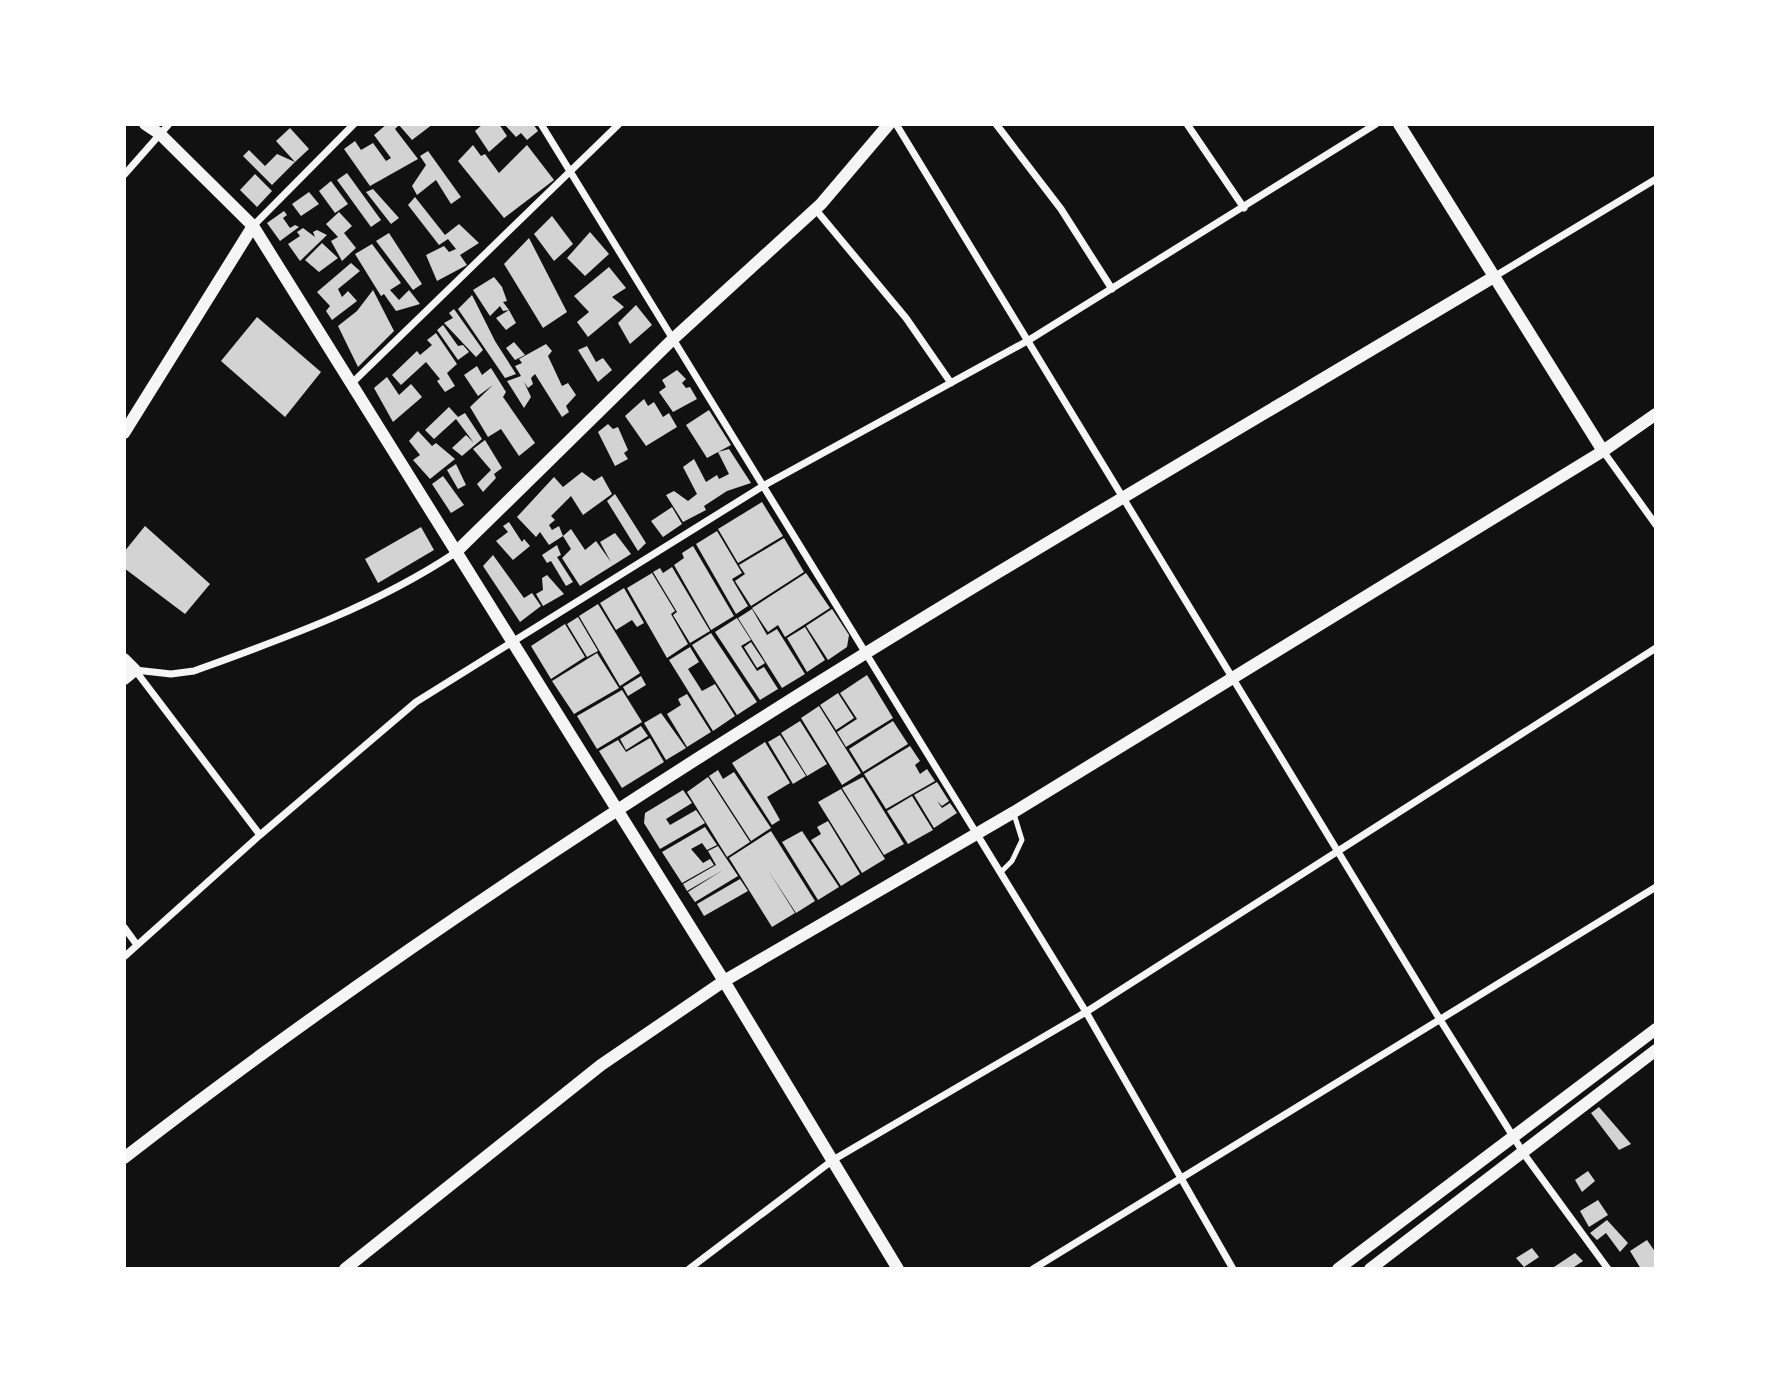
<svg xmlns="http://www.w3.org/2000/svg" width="1780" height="1393" font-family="Jost,sans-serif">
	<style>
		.building { fill: #d3d3d3 }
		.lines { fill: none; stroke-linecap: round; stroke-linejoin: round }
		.service { stroke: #f5f5f5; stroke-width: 5 }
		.minor { stroke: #f5f5f5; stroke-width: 7 }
		.tertiary { stroke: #f5f5f5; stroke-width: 12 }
	</style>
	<rect width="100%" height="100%" fill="#111"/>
	<path class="building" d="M387,124H433L412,140L399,125L395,129L418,159L370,186L344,149L355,141L361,150L373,143L386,161L391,158L374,135Z
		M483,124H499L507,136L489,152L475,131Z
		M504,124H533L538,131L527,140L521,133L516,137Z
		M290,128L309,149L295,162L276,141Z
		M473,145L481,156L485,154L499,173L527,145L554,180L504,218L458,161Z
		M249,150L265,166L277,154L295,162L272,185L243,156Z
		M428,151L461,197L451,204L436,180L417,195L412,186L426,165L420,156Z
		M347,173L381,220L371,227L337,180Z
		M255,174L272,191L257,207L240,190Z
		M331,181L348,204L335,213L319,191Z
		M373,189L399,218L391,224L366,192Z
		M309,192L319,204L301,216L292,204Z
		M415,197L445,235L459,224L479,243L460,255L467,265L437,281L426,255L444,246L449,252L456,249L448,239L439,245L408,205Z
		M284,211L287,215L283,218L290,228L295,225L299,227L280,241L267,223Z
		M339,212L352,226L344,233L356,248L342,261L331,241L338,237L326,224Z
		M552,216L573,244L554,261L534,234Z
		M303,228L315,237L313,232L317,230L327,235L300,261L288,244L300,236L297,232Z
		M590,232L609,254L585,276L567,258Z
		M389,233L422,284L413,290L376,241Z
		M529,238L567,312L543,328L504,264Z
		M322,243L338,258L319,272L305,260Z
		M372,244L401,283L390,290L399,300L409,290L420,304L396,311L384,294L381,296L355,254Z
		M351,263L360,271L338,289L342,297L348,291L357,301L332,320L326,311L330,306L317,292Z
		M609,267L626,288L612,297L624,307L588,337L577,322L589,312L574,296Z
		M494,277L502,287L507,301L503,302L509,310L503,311L500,306L490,316L473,290Z
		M373,290L394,331L358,367L338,326L357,311Z
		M472,295L495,341L516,374L505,378L458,309Z
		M636,305L652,325L630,344L618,323Z
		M454,309L483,350L476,357L444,323L453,318L449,313Z
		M509,310L516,323L506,330L496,318Z
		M257,317L321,372L285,417L221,361Z
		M443,325L458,346L463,345L469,352L458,360L437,330Z
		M436,333L457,364L447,373L455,386L445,392L437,381L440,379L426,362L401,385L392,375L417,351L420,355L432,345L427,340Z
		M514,342L525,355L515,360L506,348Z
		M546,344L552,351L548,356L562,386L568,383L576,395L566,406L569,412L562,417L535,374L531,378L533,384L528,388L524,382L531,397L524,408L507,381L521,376L515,366L522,363L519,359Z
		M587,346L596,362L603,358L612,370L598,382L578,350Z
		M477,366L482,375L491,368L506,392L503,397L535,443L519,456L501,429L488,437L470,407L493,385L478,396L464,375Z
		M677,370L686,379L682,383L686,388L690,387L697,399L673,412L659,392L666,387L662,380Z
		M387,377L399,395L411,384L422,397L393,422L374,388Z
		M644,399L648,406L654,402L663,417L669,413L677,427L646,446L625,416Z
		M449,407L458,417L465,413L482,439L462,456L452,448L466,435L474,443L456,419L434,439L425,430Z
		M709,410L731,445L707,458L686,425Z
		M608,424L613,429L618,427L628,450L624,453L628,459L615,466L598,432Z
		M418,431L432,446L436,443L455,459L430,479L413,460L420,455L409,441Z
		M485,440L502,468L494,474L496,478L483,492L477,484L491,470L473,449Z
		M729,449L751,483L727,491L704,506L706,510L683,522L666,495L674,491L688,501L697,494L683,467L694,459L706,482L717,475L719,479L729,474L718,452Z
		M456,464L466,485L458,489L447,470Z
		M582,472L594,481L602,476L612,494L583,515L571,496L551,516L555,520L549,525L552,530L559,526L563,536L549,545L540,532L536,537L517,517L554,477L563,487Z
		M443,476L464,505L451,513L432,484Z
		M615,494L646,543L638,551L607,501Z
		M762,502L783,536L738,563L718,529Z
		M672,507L682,524L663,537L651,521Z
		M509,522L522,542L524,539L530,546L513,560L496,541L508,532L503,526Z
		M145,526L210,584L185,614L124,568V552Z
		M421,527L434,550L378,583L365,559Z
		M571,529L585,550L596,541L611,562L600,542L615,533L631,554L580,586L562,558L571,549L563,536Z
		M717,531L742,573L732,579L748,606L736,614L696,544Z
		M784,538L804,572L751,606L735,581L745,574L739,565Z
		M557,545L561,555L557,557L573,582L566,586L551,561L547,563L542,555Z
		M693,546L734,616L711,630L674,565L684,558L682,553Z
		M493,555L524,598L532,593L541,606L520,622L483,566Z
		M672,567L710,631L690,643L673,615L677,612L653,572L660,568L663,573Z
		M652,573L675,611L671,614L688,644L667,658L627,588Z
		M806,573L830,608L785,637L778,625L768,632L752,608Z
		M547,575L564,594L543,606L536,594L543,590L542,578Z
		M624,588L644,623L637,627L632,620L616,630L600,603Z
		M598,604L640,673L620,686L579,616Z
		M752,609L767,635L777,629L805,674L782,688L738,618Z
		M832,609L849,635L847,647L828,660L806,626Z
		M578,617L598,651L587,657L567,624Z
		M737,618L751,640L741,646L757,671L764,667L778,689L760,700L715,632Z
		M565,624L585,657L551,679L531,646Z
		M805,627L825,660L807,672L787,638Z
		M711,633L757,702L737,715L692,645Z
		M751,642L765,663L757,668L744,647Z
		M690,647L699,662L688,669L702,691L715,684L735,716L713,731L669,660Z
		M597,653L619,688L574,714L552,681Z
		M867,675L893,718L846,747L837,732L857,719L840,693Z
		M641,676L646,685L628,696L623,687Z
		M622,690L642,722L597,749L577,716Z
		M838,693L854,718L836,730L820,705Z
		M687,694L711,732L687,747L667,714L681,705L678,699Z
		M819,706L861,773L842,785L801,718Z
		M661,713L686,748L666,760L644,723Z
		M800,721L827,764L807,776L781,733Z
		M893,721L908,744L863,772L849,749Z
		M641,726L648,736L626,750L620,739Z
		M780,735L806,776L793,784L768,742Z
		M650,738L664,762L622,788L599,751L618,740L626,752Z
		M765,742L790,783L767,797L780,820L772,825L732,763Z
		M910,746L920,761L915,765L920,774L927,769L935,781L886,809L864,774Z
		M718,770L723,779L734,772L771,828L751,841L709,776Z
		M708,777L750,842L727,857L687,792Z
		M863,777L904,844L884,855L842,788Z
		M937,782L949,801L942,806L937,801L942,808L950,803L957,813L934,828L914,795Z
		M841,789L885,859L862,873L818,802Z
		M683,790L692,803L666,819L670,825L696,810L705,823L660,849L644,823L645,813Z
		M912,796L933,830L908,844L887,811Z
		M828,821L860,874L841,886L811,840L821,834L817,827Z
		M705,827L717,845L707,850L702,843L691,849L703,863L710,859L714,865L682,883L662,852Z
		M771,831L815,901L796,913L768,870L795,913L772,927L729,858Z
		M802,831L839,887L818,900L782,842Z
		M718,846L738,876L695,902L688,892L723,870L687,891L683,884L716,865L708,851Z
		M740,879L748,891L704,916L697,904Z
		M1599,1107L1631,1144L1619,1150L1591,1113Z
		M1588,1171L1595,1181L1582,1192L1575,1180Z
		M1598,1200L1608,1215L1589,1227L1580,1211Z
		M1607,1220L1628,1243L1620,1252L1606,1233L1597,1240L1590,1233Z
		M1647,1240L1656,1253V1269H1641L1630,1251Z
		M1532,1248L1539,1257L1524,1267L1516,1258Z
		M1575,1253L1583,1261L1571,1269H1551Z"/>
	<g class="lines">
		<path class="service" d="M1000,873L1012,861L1022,840L1014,814"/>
		<path class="minor" d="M541,124L1086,1012L1233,1269
			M896,124L1439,1018L1524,1154L1608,1269
			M996,124L1061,209L1112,289
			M1187,124L1244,208
			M124,175L169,124
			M816,210L906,318L951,383
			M253,226L354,124
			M1492,278L1656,179
			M351,384L619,124
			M1603,451L1656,525
			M135,670L171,674L194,671C285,638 373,607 455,553
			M135,670L260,835
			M124,927L137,945
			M124,957L260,835L416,702L763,486L1029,340L1376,124
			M689,1269L833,1160L1086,1012L1656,648
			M1033,1269L1656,887"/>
		<path class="tertiary" d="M145,124L160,134L253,226L724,981L898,1269
			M1399,124L1603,451
			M124,433L253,226
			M455,553L673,339L821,204L889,124
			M124,659L135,670L124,679
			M124,1158C553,825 1027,556 1492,278
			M345,1269L601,1065L724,981L1014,812L1603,451L1656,414
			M1338,1269L1656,1029
			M1370,1269L1656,1050"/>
	</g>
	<rect width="1780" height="1393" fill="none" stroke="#ffffff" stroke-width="252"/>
</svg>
